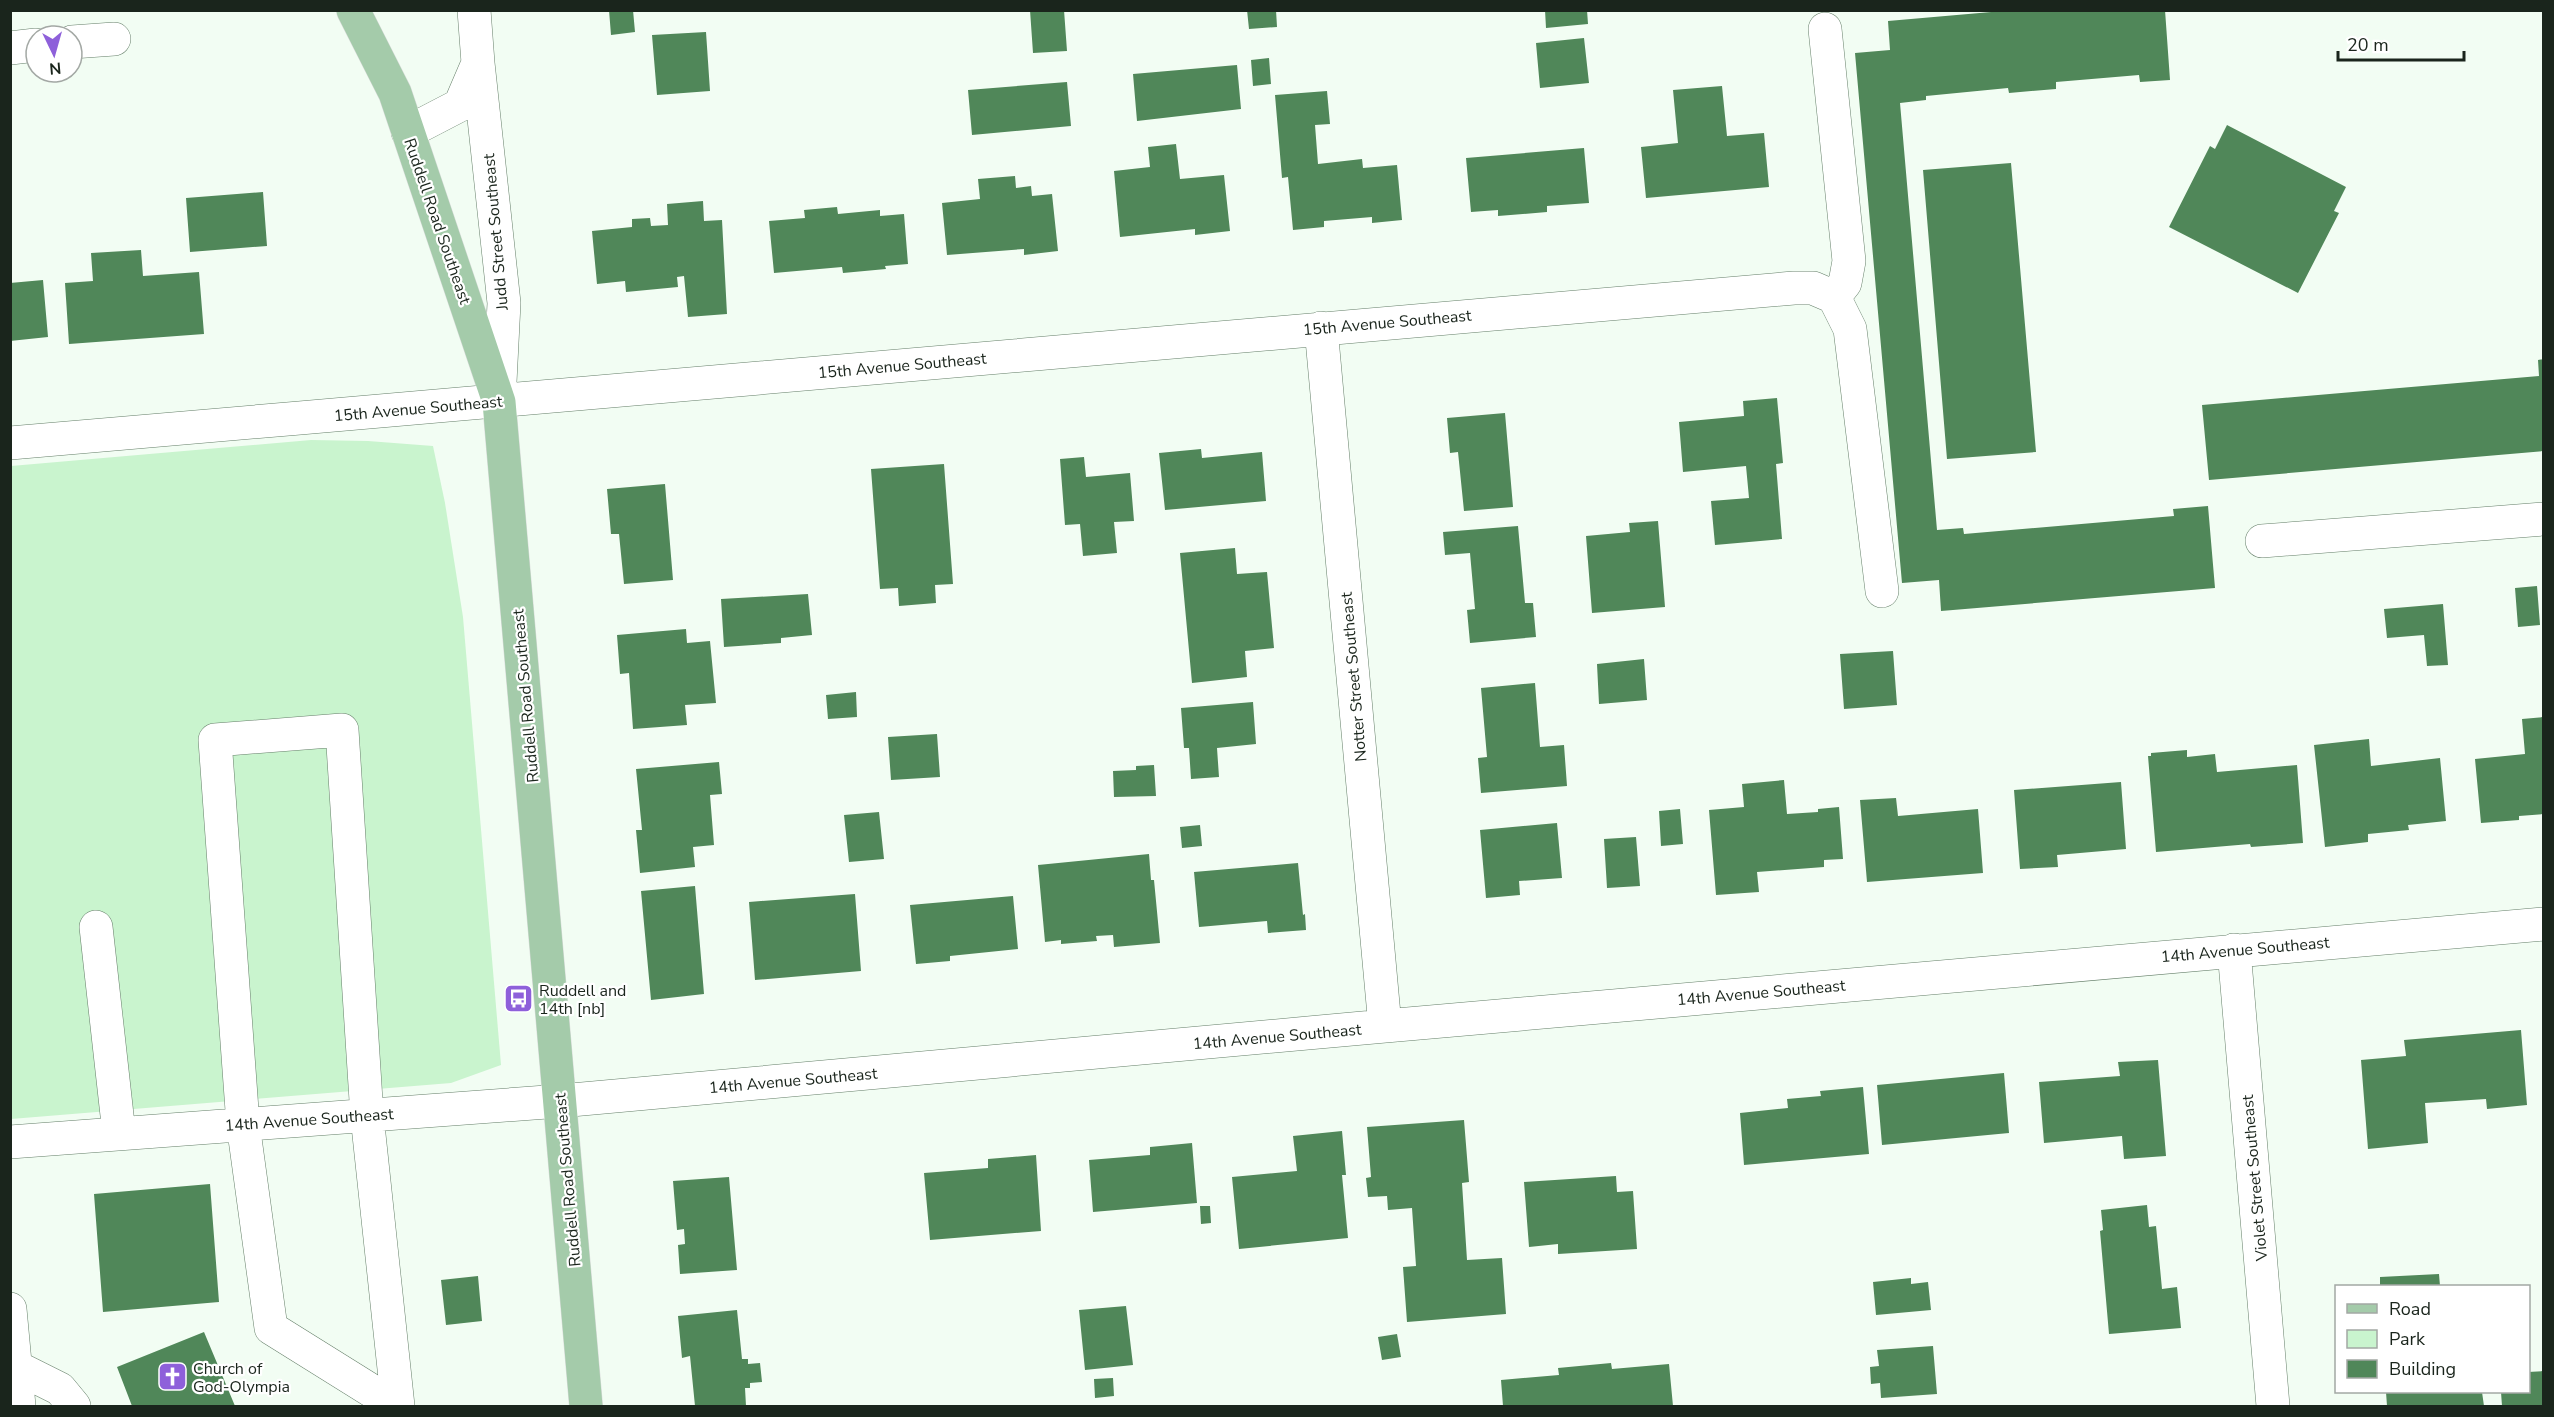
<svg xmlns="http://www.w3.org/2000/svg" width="2554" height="1417" font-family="'Nunito Sans',sans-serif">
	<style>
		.green { fill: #c9f4ce }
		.building { fill: #508759 }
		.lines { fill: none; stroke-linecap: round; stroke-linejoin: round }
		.minor-casing { stroke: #657f69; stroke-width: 34 }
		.major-casing { stroke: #dadcdb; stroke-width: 34 }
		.minor { stroke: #fff; stroke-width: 33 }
		.major { stroke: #a4cbaa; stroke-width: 33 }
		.labels { text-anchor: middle; stroke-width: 4.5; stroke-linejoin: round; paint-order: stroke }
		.street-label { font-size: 16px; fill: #1a251c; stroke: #fff }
		.poi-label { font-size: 16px; fill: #1a251c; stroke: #fff; text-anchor: start }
	</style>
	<rect width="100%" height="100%" fill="#f2fdf3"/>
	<path class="green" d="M311,440L368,441L433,446L445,503L463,617L501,1065L451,1083L11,1119V466Z"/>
	<path class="building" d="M609,10H633L635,32L611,35Z
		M1030,10H1064L1067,51L1033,53Z
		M1247,10H1276L1277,27L1249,29Z
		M1545,10H1587L1588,24L1546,28Z
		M2014,10H2165L2170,80L2140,82L2139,75L2056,82V89L2009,93L2008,88L1926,96V100L1900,103L1937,530L1963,528L1964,534L2174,516L2173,509L2208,506L2215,588L1941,611L1939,580L1902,583L1855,53L1890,50L1888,21Z
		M706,32L710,91L657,95L652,35Z
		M1584,38L1589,83L1540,88L1536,43Z
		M1269,58L1271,84L1253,86L1251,60Z
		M1237,65L1241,109L1137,121L1133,74Z
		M1067,82L1071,126L972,135L968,90Z
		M1722,86L1727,136L1764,133L1769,187L1646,198L1641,147L1678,143L1673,90Z
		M1327,91L1330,124L1315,125L1318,164L1362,159L1363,168L1397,165L1402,220L1372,223V217L1324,221V227L1293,230L1288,177L1282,178L1275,95Z
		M2227,125L2346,187L2334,211L2339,213L2298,293L2169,227L2210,146L2215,149Z
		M1176,144L1180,179L1224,175L1230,231L1195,235V229L1120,237L1114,171L1150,167L1148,147Z
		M1584,148L1589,203L1547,206V212L1498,216V210L1471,212L1466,158Z
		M2011,163L2036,452L1947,459L1923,170Z
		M1015,176L1016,188L1031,186L1032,196L1052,194L1058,251L1024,255V249L947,255L942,203L980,199L978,179Z
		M263,192L267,246L190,252L186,198Z
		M703,201L704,221L722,220L727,314L688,317L684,276L677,277L678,287L626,292L625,281L597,284L592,231L632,227V219L650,218L651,226L668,225L667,204Z
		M837,207L838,214L880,210V216L904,214L908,264L885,266L886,269L843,273L842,267L774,273L769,221L805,218L804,210Z
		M141,250L143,276L199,272L204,334L69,344L65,283L93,281L91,253Z
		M43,280L48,337L10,341V283Z
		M2544,359V451L2209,480L2202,405L2539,376L2538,360Z
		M1777,398L1783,463L1776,464L1782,539L1715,545L1711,501L1749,498L1746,466L1683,472L1679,422L1744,416L1743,401Z
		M1505,413L1513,507L1464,511L1458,452L1450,453L1447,418Z
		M1201,449L1202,458L1262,452L1266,501L1165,510L1159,453Z
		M1084,457L1086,477L1130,473L1134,521L1114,522L1117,553L1083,556L1080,524L1065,525L1060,459Z
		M944,464L953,584L935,585L936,603L899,606L898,588L880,589L871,469Z
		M665,484L673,580L624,584L619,534H611L607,489Z
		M1658,521L1665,607L1592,613L1586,536L1630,532L1629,523Z
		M1518,526L1525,603H1533L1536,637L1470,643L1467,610L1475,609L1470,553L1445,555L1443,532Z
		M1235,548L1237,574L1267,572L1274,648L1245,651L1247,677L1192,683L1180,553Z
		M2537,586L2540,625L2518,627L2515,588Z
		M808,594L812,635L781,638V643L724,647L721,599Z
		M2443,604L2448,665L2427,666L2424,635L2387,638L2384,609Z
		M686,629L687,643L710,641L716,703L685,705L687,725L633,729L629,673L620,674L617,635Z
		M1893,651L1897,705L1844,709L1840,654Z
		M1644,659L1647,700L1599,704L1597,664Z
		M1535,683L1540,747L1564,745L1567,786L1481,793L1478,758L1487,757L1481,688Z
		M856,692L857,717L828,719L826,695Z
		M1253,702L1256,744L1217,748L1219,777L1191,779L1189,748H1184L1181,708Z
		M2544,717V814L2519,816V820L2481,823L2475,759L2525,754L2522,719Z
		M937,734L940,777L891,780L888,737Z
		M2369,739L2371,766L2440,758L2446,821L2408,825L2409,830L2368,834V842L2325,847L2314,745Z
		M2187,750V757L2215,754L2217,772L2297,765L2303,843L2251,847L2250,844L2156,852L2148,756H2151V753Z
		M719,762L722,794L710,795L714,845L693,847L695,867L640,873L636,830H642L636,769Z
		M1154,765L1156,796L1114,797L1113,771L1136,770V766Z
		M1784,780L1787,814L1818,812V809L1839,807L1843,859L1824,860V867L1757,872L1759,892L1716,895L1709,810L1744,807L1742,784Z
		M2121,782L2126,849L2057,855L2058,867L2020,869L2014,790Z
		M1896,798L1898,816L1978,809L1983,873L1867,882L1860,800Z
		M1680,809L1683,844L1661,846L1659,811Z
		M879,812L884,859L849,862L844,815Z
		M1557,823L1562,878L1519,881L1520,895L1486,898L1480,830Z
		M1200,825L1202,846L1182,848L1180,827Z
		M1636,837L1640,886L1607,888L1604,839Z
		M1149,854L1151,880H1154L1160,943L1114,947L1113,935L1096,936L1097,941L1061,944V940L1045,942L1038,865Z
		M1298,863L1303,915L1305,914L1306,930L1268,933L1267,921L1199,927L1194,872Z
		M695,886L704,994L651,1000L641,891Z
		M855,894L861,971L755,980L749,902Z
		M1013,896L1018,949L950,956V961L916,964L910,905Z
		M2521,1030L2527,1105L2487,1109L2486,1099L2425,1103L2428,1143L2368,1149L2361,1060L2406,1056L2404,1040Z
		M2158,1060L2166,1156L2124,1159L2122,1136L2044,1143L2039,1082L2120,1076L2118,1062Z
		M2004,1073L2009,1133L1882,1145L1877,1085Z
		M1863,1087L1869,1154L1744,1165L1740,1113L1788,1108L1787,1099L1821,1096L1820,1091Z
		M1464,1120L1469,1182L1462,1183L1467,1260L1502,1258L1506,1314L1407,1322L1403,1267L1416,1266L1412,1208L1388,1210L1387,1196L1368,1197L1366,1178L1371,1177L1367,1127Z
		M1342,1131L1346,1175H1342L1348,1238L1239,1249L1232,1177L1297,1171L1293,1136Z
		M1192,1143L1197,1203L1093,1212L1089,1160L1150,1155V1147Z
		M1036,1155L1041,1231L930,1240L924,1173L988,1168V1159Z
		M1616,1176L1617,1192L1633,1191L1637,1249L1558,1254V1244L1529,1247L1524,1182Z
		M729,1177L737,1270L680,1274L678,1245L685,1244L684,1229L677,1230L673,1181Z
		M210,1184L219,1302L103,1312L94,1194Z
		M2147,1205L2149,1227L2156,1226L2162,1289L2177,1287L2181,1328L2109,1334L2100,1231L2103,1230L2101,1210Z
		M1200,1206H1210L1211,1223L1201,1224Z
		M2439,1274L2440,1286H2380V1277Z
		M478,1276L482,1321L446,1325L441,1280Z
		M1911,1278V1284L1928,1282L1931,1310L1876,1315L1873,1282Z
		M1126,1306L1133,1365L1085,1370L1079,1310Z
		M737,1310L742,1359H748V1364L760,1363L762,1382L750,1383V1388H745L746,1406H695L690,1356L682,1358L678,1316Z
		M204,1332L235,1406H132L117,1367Z
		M1397,1334L1401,1357L1382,1360L1378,1337Z
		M1933,1346L1937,1394L1881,1398L1880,1383L1871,1384L1870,1367L1879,1366L1877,1350Z
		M1611,1363L1612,1369L1669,1364L1673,1406H1503L1501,1380L1559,1375L1558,1368Z
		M2544,1371V1406H2502L2501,1392H2528V1372Z
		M1113,1378L1114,1396L1095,1398L1094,1379Z
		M2386,1392H2482L2484,1406H2387Z"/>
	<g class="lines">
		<defs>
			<path id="minor" d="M474,10L478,63
				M1825,29L1849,261L1845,283L1834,297
				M72,42L114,39
				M10,48L36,45
				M408,132L460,105L478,63L504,303L499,402
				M1321,328L1385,1026
				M10,443C605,392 1200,338 1794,288H1813L1834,297L1850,329L1882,591
				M2262,541L2544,519
				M96,927L119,1133
				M2234,950L2273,1406
				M10,1142L560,1101L1385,1026L2544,924
				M10,1309L19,1406
				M16,1367L60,1389L74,1406
				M396,1406L271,1328L243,1124L215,740L342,730L367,1116L398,1406"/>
			<path id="major" d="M353,10L395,93L499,402L586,1406"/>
		</defs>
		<use href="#minor" class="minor-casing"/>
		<use href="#major" class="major-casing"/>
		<use href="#minor" class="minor"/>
		<use href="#major" class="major"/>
	</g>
	<defs>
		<symbol id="bus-square" viewBox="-11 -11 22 22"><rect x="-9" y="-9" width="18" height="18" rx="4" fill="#8e60da" stroke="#fff"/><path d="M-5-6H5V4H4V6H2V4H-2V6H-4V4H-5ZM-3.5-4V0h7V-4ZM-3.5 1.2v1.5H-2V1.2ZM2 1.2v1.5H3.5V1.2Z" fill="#fff"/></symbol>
		<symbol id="church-square" viewBox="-11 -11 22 22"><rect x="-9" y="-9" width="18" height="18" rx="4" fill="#8e60da" stroke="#fff"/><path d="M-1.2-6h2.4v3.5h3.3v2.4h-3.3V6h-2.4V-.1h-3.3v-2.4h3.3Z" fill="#fff"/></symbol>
	</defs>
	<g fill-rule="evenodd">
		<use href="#bus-square" x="502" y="982" width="33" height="33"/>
		<use href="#church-square" x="156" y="1360" width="33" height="33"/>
	</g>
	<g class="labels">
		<g class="street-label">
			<text transform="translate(438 221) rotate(71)" y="6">Ruddell Road Southeast</text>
			<text transform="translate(495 232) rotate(-95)" y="6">Judd Street Southeast</text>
			<text transform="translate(1387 322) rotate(-5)" y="6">15th Avenue Southeast</text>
			<text transform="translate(902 365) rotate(-5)" y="6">15th Avenue Southeast</text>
			<text transform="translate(418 408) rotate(-5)" y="6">15th Avenue Southeast</text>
			<text transform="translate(1353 677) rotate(-95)" y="6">Notter Street Southeast</text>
			<text transform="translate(525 696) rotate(-95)" y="6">Ruddell Road Southeast</text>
			<text transform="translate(2245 949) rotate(-5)" y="6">14th Avenue Southeast</text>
			<text transform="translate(1761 992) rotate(-5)" y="6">14th Avenue Southeast</text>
			<text transform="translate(1277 1036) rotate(-5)" y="6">14th Avenue Southeast</text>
			<text transform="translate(793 1080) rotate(-5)" y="6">14th Avenue Southeast</text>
			<text transform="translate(309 1119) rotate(-4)" y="6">14th Avenue Southeast</text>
			<text transform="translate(2254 1178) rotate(-95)" y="6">Violet Street Southeast</text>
			<text transform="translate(567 1180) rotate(-95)" y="6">Ruddell Road Southeast</text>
		</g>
		<g class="poi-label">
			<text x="539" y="996">Ruddell and<tspan x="539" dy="18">14th [nb]</tspan></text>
			<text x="193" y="1374">Church of<tspan x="193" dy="18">God-Olympia</tspan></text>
		</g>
	</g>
	<rect width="2554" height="1417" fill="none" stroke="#1a251c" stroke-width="24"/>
	<rect x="2335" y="1285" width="195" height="108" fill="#ffffff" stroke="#a3a8a4" stroke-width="1.5"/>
	<rect x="2347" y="1304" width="30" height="9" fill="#a4cbaa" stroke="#a3a8a4" stroke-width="1.5"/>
	<text x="2389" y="1315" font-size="18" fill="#1a251c">Road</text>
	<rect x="2347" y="1330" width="30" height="18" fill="#c9f4ce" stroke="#a3a8a4" stroke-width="1.5"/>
	<text x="2389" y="1345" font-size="18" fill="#1a251c">Park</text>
	<rect x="2347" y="1360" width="30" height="18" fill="#508759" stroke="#a3a8a4" stroke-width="1.5"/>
	<text x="2389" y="1375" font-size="18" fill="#1a251c">Building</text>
	<g transform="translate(54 54) rotate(175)"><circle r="28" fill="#ffffff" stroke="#a3a8a4" stroke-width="1.5"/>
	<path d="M0-4.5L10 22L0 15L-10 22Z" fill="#8e60da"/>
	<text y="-9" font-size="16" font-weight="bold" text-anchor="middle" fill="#1a251c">N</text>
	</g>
	<path d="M2338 51v9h126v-9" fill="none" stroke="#1a251c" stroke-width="3"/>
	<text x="2347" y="51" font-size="18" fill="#1a251c" stroke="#ffffff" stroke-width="4.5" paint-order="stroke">20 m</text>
</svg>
